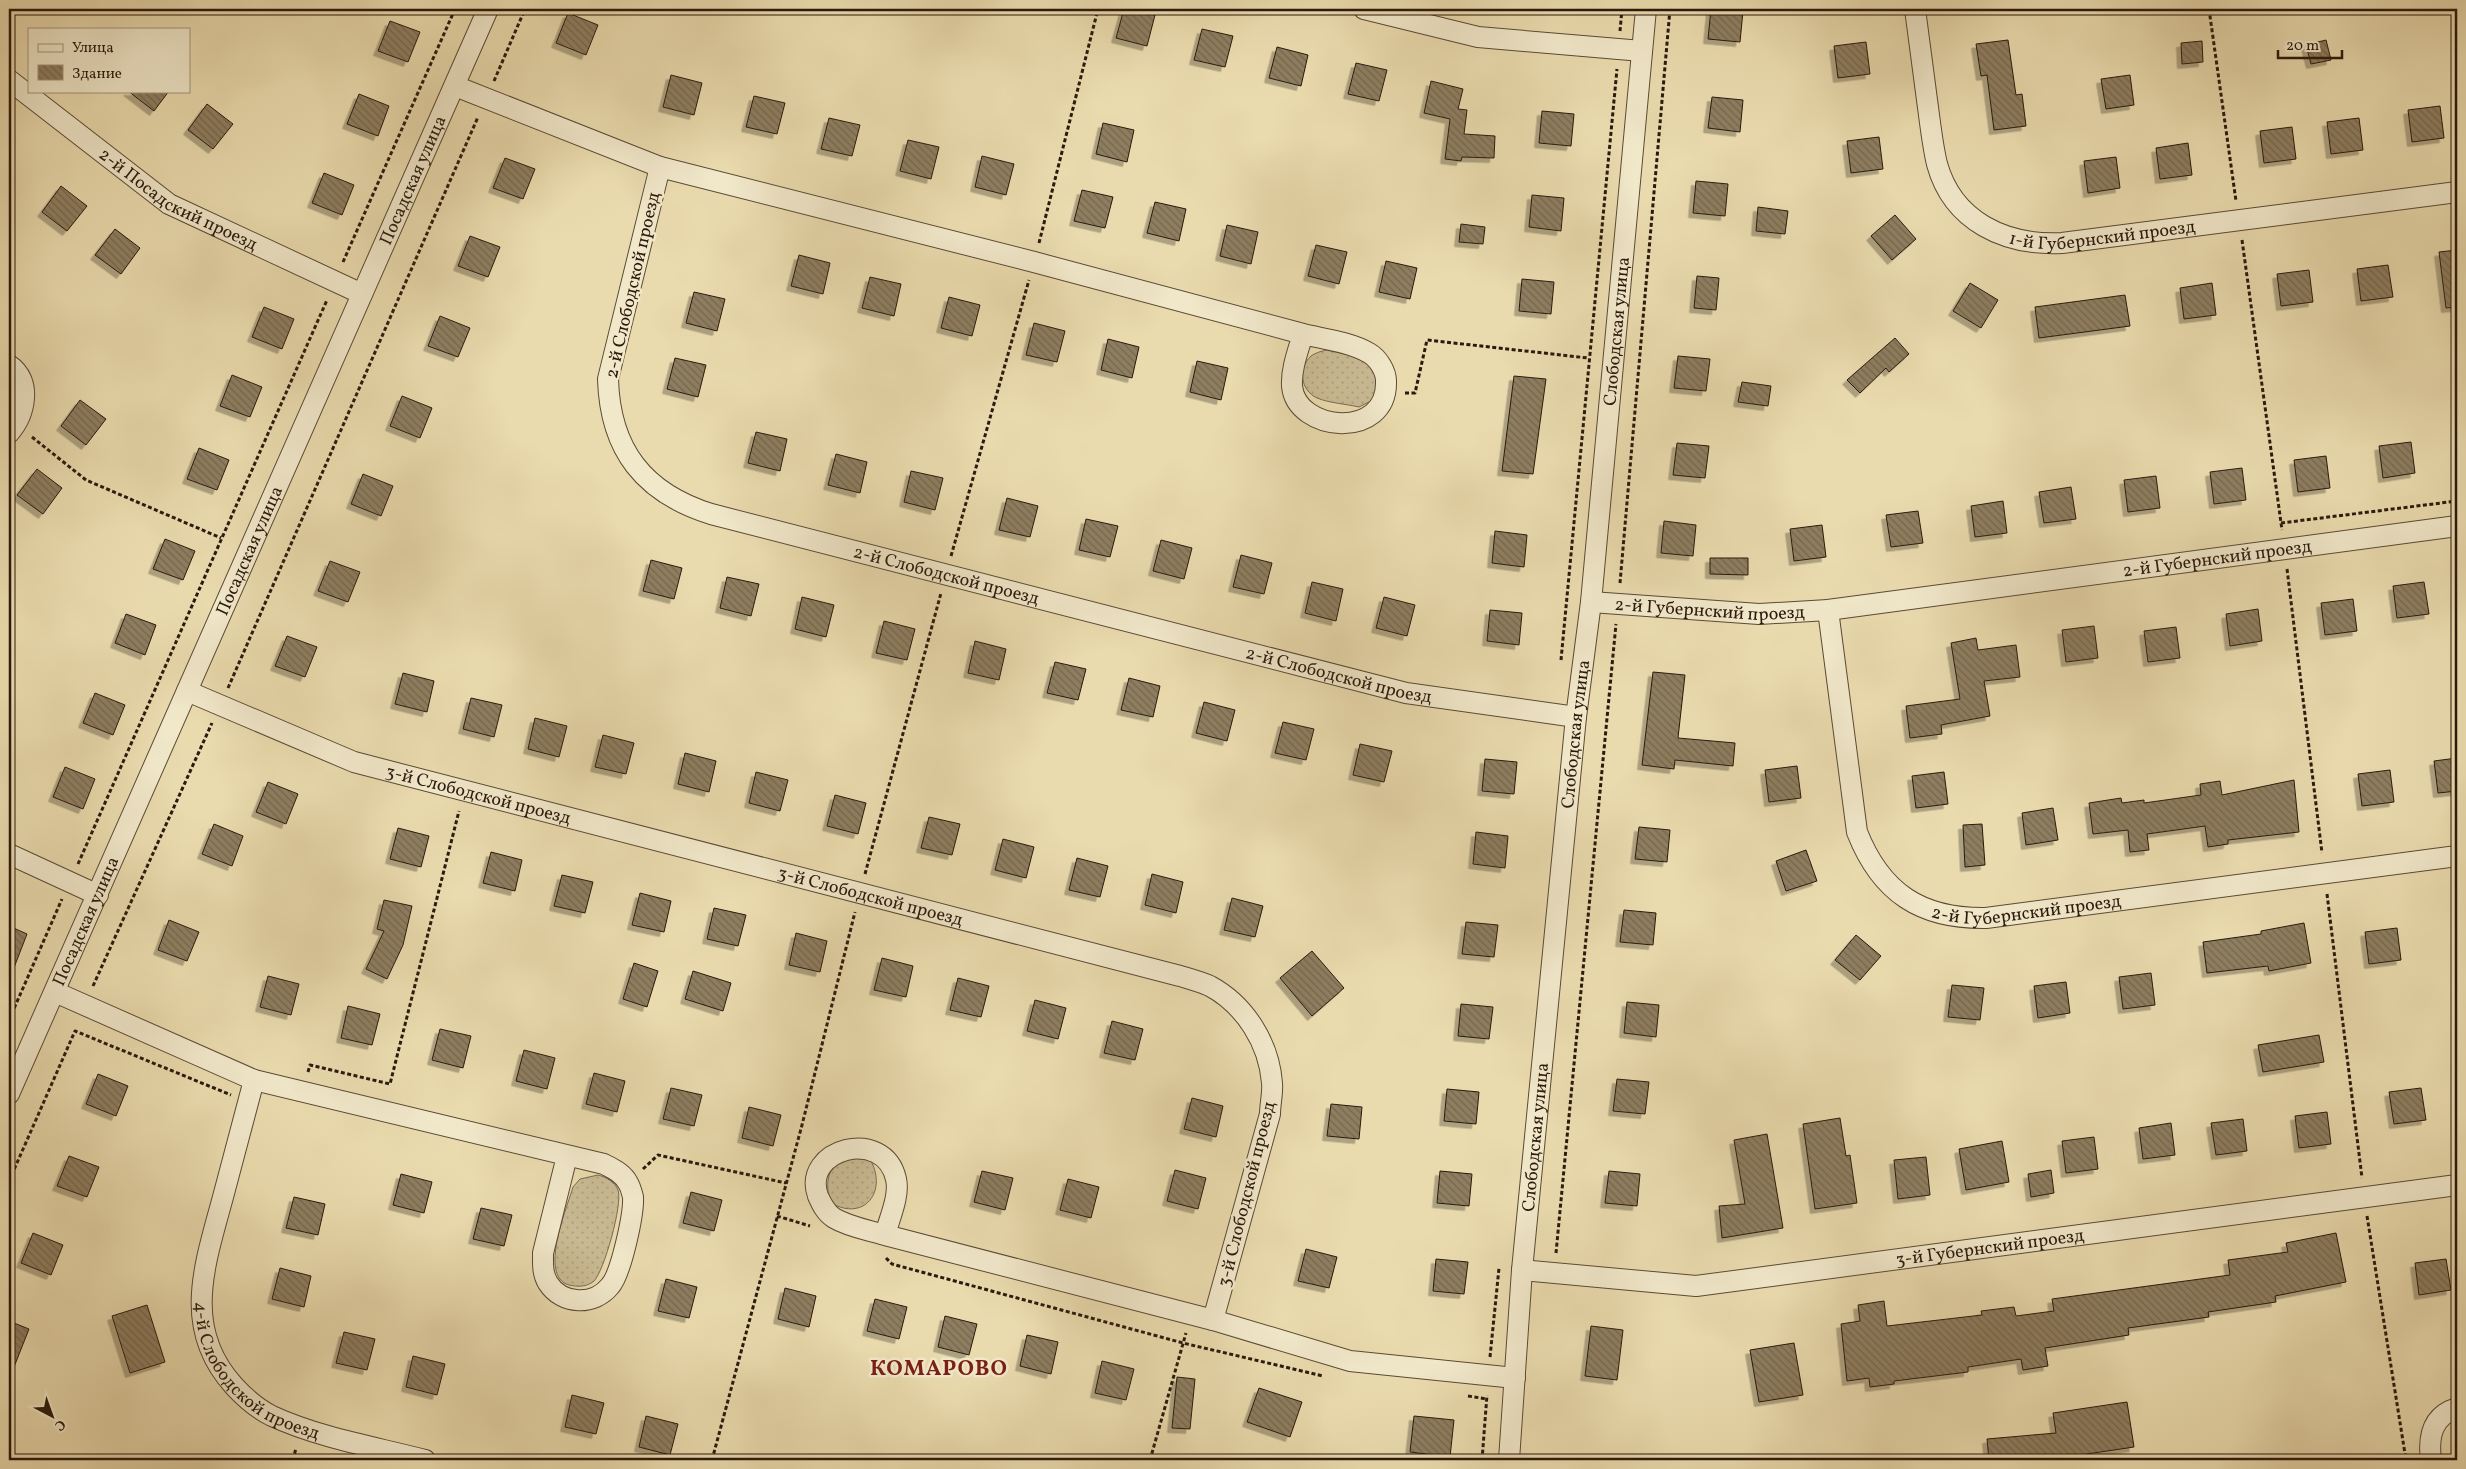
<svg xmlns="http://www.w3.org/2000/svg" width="2466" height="1469" font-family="Vollkorn,serif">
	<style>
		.grass { fill: url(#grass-dots); stroke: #7a6a50 }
		.building { fill: url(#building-back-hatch); stroke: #2a190d; filter: url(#shadow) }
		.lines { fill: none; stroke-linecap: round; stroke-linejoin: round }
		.minor-casing { stroke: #5a4a35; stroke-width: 22 }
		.path { stroke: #2a190d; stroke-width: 3; stroke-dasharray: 4 2.5; stroke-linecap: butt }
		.minor { stroke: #f1e8ca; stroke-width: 20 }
		.labels { text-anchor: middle; stroke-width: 5; stroke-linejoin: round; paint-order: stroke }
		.street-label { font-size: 18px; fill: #2a190d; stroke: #f1e8ca }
		.district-label { font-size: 22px; font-weight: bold; letter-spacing: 1px; fill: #7a1f14; stroke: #f1e8ca }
	</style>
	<defs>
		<pattern id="grass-dots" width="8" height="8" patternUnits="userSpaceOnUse" patternTransform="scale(1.25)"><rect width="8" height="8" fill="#c9ba93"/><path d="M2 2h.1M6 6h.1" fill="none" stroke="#ad9f7e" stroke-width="1.8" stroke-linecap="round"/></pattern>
		<pattern id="building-back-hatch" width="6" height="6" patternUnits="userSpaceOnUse" patternTransform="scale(1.25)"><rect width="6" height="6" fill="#8e7e61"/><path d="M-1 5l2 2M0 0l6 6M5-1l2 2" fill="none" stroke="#74664e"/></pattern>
		<filter id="shadow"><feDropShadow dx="-4.5" dy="4.5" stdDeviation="0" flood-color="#0004"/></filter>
	</defs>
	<rect width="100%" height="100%" fill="#eadbae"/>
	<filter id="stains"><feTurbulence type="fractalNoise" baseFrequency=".004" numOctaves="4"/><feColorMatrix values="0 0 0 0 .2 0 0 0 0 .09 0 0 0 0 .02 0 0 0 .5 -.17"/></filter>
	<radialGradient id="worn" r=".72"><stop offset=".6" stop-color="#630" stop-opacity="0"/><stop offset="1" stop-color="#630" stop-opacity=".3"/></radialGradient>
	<path class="grass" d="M1326,350L1363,358L1374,367L1379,390L1371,401L1359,407C1346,404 1329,403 1317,398C1300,390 1298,368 1311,356C1315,353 1322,351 1326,350Z
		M9,377C14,390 14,400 9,413Z
		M845,1154L871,1161C887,1191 865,1222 831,1203C824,1184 828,1166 845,1154Z
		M598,1175C606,1177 615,1182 618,1190C623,1204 604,1271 594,1281C587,1287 578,1287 569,1285C538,1276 567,1208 573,1187L580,1179Z"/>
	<path class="building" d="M1124,9L1155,15L1147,46L1116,38Z
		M1711,9L1743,11L1740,42L1708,39Z
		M568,13L598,25L586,55L556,43Z
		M390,21L420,32L408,62L378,51Z
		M1202,29L1233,36L1225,67L1194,60Z
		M2008,40L2016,95L2022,94L2026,126L1994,130L1987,75L1981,76L1976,44Z
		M2326,40L2331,60L2311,64L2306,45Z
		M2202,41L2203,62L2182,64L2181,43Z
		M1866,42L1870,74L1838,78L1834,46Z
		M1277,47L1308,55L1301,86L1269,78Z
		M1356,63L1387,70L1379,101L1348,94Z
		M671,75L702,83L694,115L663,107Z
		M2130,75L2134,105L2106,109L2101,79Z
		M1431,81L1463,89L1458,109L1467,110L1464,134L1495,136L1494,158L1462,157L1461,161L1445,159L1450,119L1424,113Z
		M128,91H169L154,111Z
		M359,94L389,106L378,136L347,124Z
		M754,96L785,103L777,134L746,127Z
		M1712,97L1743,100L1740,132L1708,128Z
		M207,104L233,124L213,149L188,130Z
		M2440,106L2444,138L2412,142L2408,110Z
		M1542,111L1574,114L1571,146L1539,143Z
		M829,118L860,125L852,156L821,149Z
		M2359,118L2363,150L2331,154L2327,122Z
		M1103,123L1134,130L1127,162L1096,154Z
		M2292,127L2296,159L2264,163L2260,131Z
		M1879,137L1883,169L1851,173L1847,141Z
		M908,140L939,147L931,179L900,171Z
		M2188,143L2192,175L2160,179L2156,148Z
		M982,156L1014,164L1006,195L975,187Z
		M2116,157L2120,188L2088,193L2084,161Z
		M505,158L535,169L523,199L493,188Z
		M324,173L354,185L342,215L312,203Z
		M1696,181L1728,184L1725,216L1693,213Z
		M61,186L87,206L67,231L42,212Z
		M1082,190L1113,197L1105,228L1074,221Z
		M1532,195L1564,198L1561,231L1529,227Z
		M1155,202L1186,209L1179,241L1147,233Z
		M1758,207L1788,211L1785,234L1756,231Z
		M1895,215L1916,239L1892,260L1871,236Z
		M1461,224L1485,227L1483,244L1459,242Z
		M1227,225L1258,232L1251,264L1220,256Z
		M115,229L140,248L121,274L95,255Z
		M470,236L500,247L488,277L458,266Z
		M1316,245L1347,252L1339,284L1308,276Z
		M2457,250V307L2446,308L2439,252Z
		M799,255L830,263L823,294L791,286Z
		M1386,261L1417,268L1410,299L1379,292Z
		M2388,265L2393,297L2361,301L2357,269Z
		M2309,270L2313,302L2281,306L2277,274Z
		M1697,276L1719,278L1716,310L1694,308Z
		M870,277L901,284L894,316L862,308Z
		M1522,279L1554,282L1551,314L1519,311Z
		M1970,283L1998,300L1981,328L1953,311Z
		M2212,283L2216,315L2184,319L2180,288Z
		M694,292L725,299L717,331L686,323Z
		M2125,295L2130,326L2039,338L2035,307Z
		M949,297L980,305L972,336L941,328Z
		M264,307L294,319L282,349L252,337Z
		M440,316L470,328L458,357L428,346Z
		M1034,323L1065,331L1057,362L1026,355Z
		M1895,338L1909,354L1889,372L1886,368L1860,393L1847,380Z
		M1108,339L1139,347L1132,378L1101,370Z
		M1678,356L1710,359L1706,391L1674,388Z
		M675,358L706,365L698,397L667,389Z
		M1197,361L1228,368L1221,400L1190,392Z
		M232,375L262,387L250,417L220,406Z
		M1514,376L1546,379L1533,474L1502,471Z
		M1742,382L1771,386L1768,406L1738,402Z
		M402,396L432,408L420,438L390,426Z
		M80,400L106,419L86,445L61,426Z
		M756,432L787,439L780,471L748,463Z
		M2411,442L2415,473L2383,478L2379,446Z
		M1677,443L1709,446L1705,478L1673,475Z
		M199,448L229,460L217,490L187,479Z
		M836,454L867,462L860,493L828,485Z
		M2326,456L2330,488L2298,492L2294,460Z
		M2242,468L2246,500L2214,504L2210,472Z
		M37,469L62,488L43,514L17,495Z
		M911,471L943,478L935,510L904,502Z
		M363,474L393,486L381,516L351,504Z
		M2156,476L2160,508L2128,512L2124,480Z
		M2071,487L2076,519L2044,523L2039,492Z
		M1007,498L1038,506L1030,537L999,530Z
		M2003,501L2007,533L1975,537L1971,506Z
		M1918,511L1923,543L1891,547L1886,515Z
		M1086,519L1118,526L1110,557L1079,550Z
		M1664,521L1696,525L1693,556L1661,553Z
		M1822,525L1826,557L1794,561L1790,529Z
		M1495,531L1527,535L1524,567L1492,563Z
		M165,539L195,551L183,580L153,569Z
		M1161,540L1192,548L1184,579L1153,571Z
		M1241,555L1272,563L1264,594L1233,587Z
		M1710,558H1748V575L1710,574Z
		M651,560L682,568L674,599L643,591Z
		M330,561L360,572L348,602L318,591Z
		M727,577L759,584L751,616L720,608Z
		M1312,582L1343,589L1336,621L1305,613Z
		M2424,582L2429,614L2397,618L2393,586Z
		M802,597L834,605L826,637L795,629Z
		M1384,597L1415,605L1407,636L1376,628Z
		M2353,599L2357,631L2325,635L2321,603Z
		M2258,609L2262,641L2230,646L2226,614Z
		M1490,610L1522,613L1519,645L1487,641Z
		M126,614L156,625L145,655L115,643Z
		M884,621L915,629L907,660L876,653Z
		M2094,626L2098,658L2066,662L2062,630Z
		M2176,627L2180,658L2148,662L2144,631Z
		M287,636L317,647L305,677L275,666Z
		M1976,638L1978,650L2016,645L2020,677L1984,681L1990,716L1941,725L1942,734L1910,738L1906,706L1960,699L1951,643Z
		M975,641L1006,649L999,680L968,673Z
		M1055,662L1086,669L1078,700L1047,693Z
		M1653,672L1685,675L1678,738L1735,743L1733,766L1675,760L1674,769L1642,765Z
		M403,673L434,681L427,712L395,704Z
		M1129,678L1160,686L1153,717L1121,710Z
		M95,693L125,705L113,735L83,723Z
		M471,698L502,705L494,737L463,729Z
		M1204,702L1235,710L1227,741L1196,733Z
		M535,718L567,726L559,757L528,749Z
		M1283,722L1314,729L1306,760L1275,753Z
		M603,735L634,743L626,774L595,767Z
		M1360,744L1392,751L1384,782L1353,775Z
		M685,753L716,761L709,792L678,784Z
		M2457,758V791L2438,793L2434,761Z
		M1485,759L1517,762L1514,794L1482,791Z
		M1797,766L1801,798L1769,802L1765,770Z
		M65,767L95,779L83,809L53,797Z
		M2390,770L2394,802L2362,806L2358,774Z
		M756,772L788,780L780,811L749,803Z
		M1944,772L1948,804L1916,808L1912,776Z
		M2294,780L2299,832L2228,840V844L2208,847L2205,826L2147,834L2149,850L2130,852L2128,830L2093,834L2089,803L2121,798L2122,803L2144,800V803L2201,795L2200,784L2220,781L2222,795Z
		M268,782L298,794L286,824L256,812Z
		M835,795L866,803L858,834L827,826Z
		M2053,808L2058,840L2026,845L2022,813Z
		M929,817L960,824L952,855L921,848Z
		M214,824L243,836L232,866L202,854Z
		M1982,824L1985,865L1965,867L1963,825Z
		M1639,827L1670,830L1667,862L1635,859Z
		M398,828L429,836L421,867L390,859Z
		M1476,832L1508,836L1505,868L1473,864Z
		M1003,839L1034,847L1026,878L995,870Z
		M1806,850L1817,881L1786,891L1776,861Z
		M491,852L522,860L515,891L483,883Z
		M1077,858L1108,866L1100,897L1069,890Z
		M1152,874L1183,882L1176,913L1145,905Z
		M562,875L593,882L585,913L554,906Z
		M640,893L671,901L664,932L632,925Z
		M1232,898L1263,906L1255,937L1224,930Z
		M384,900L412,906L403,945L387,979L366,969L384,931L377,929Z
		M714,908L746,915L738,946L707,939Z
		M1624,910L1656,913L1653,945L1620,942Z
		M169,920L199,932L187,961L158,950Z
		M1466,922L1498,925L1494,957L1462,954Z
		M2304,923L2311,963L2269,971L2268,966L2207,973L2203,942L2261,934V931Z
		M9,926L27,934L10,978H9Z
		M2397,928L2401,960L2369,964L2365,932Z
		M796,933L827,941L820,972L789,965Z
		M1856,935L1881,956L1860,980L1835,960Z
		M1312,951L1344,988L1312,1016L1280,978Z
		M882,958L913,966L906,997L874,990Z
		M634,963L658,971L647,1007L623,999Z
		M693,971L731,983L723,1011L685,999Z
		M2151,973L2155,1005L2123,1009L2119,977Z
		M268,976L299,984L291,1015L260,1007Z
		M958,978L989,986L981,1017L950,1010Z
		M2066,982L2070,1013L2038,1018L2034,986Z
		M1952,985L1984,988L1980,1020L1948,1017Z
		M1035,1000L1066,1008L1058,1039L1027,1031Z
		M1627,1002L1659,1005L1656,1037L1624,1033Z
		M1461,1004L1493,1007L1489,1039L1458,1036Z
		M348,1006L380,1014L372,1045L341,1038Z
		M1112,1021L1143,1029L1135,1060L1104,1053Z
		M440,1029L471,1036L463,1068L432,1060Z
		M2319,1035L2324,1062L2263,1072L2258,1045Z
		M524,1050L555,1058L547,1089L516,1081Z
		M594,1073L625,1081L617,1112L586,1104Z
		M98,1074L128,1086L116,1116L86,1104Z
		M1617,1079L1649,1082L1645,1114L1613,1111Z
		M671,1088L702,1095L694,1126L663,1119Z
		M2421,1088L2426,1120L2394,1124L2389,1092Z
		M1447,1089L1479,1092L1476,1124L1444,1121Z
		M1192,1098L1223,1106L1216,1137L1184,1129Z
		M1331,1104L1362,1107L1359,1139L1327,1136Z
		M749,1107L781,1115L773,1146L742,1138Z
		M2327,1112L2331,1144L2299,1148L2295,1116Z
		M1840,1118L1846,1156L1850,1155L1857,1203L1815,1209L1803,1124Z
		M2243,1119L2247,1151L2216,1155L2211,1123Z
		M2171,1123L2175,1155L2143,1159L2139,1128Z
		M1767,1134L1783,1228L1722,1238L1719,1206L1745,1204L1734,1140Z
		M2094,1137L2098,1169L2066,1173L2062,1141Z
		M2002,1141L2009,1182L1966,1190L1959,1149Z
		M69,1156L99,1167L87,1197L57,1186Z
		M1926,1157L1930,1195L1898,1199L1894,1160Z
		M1175,1170L1206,1178L1198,1209L1167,1201Z
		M2051,1170L2054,1193L2031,1197L2028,1174Z
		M982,1171L1013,1178L1005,1210L974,1202Z
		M1440,1171L1472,1174L1469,1206L1437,1203Z
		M1609,1171L1640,1174L1637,1206L1605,1203Z
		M401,1174L432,1182L424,1213L393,1205Z
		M1068,1179L1099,1187L1091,1218L1060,1210Z
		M691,1192L722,1200L714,1231L683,1223Z
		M294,1197L325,1204L318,1235L286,1228Z
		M481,1208L512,1215L504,1246L473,1239Z
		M33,1233L63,1245L51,1275L21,1263Z
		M2336,1233L2346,1282L2275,1296L2276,1302L2208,1312L2209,1317L2128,1328L2129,1335L2045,1348L2048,1366L2023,1370L2021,1359L1968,1367V1372L1894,1381V1384L1870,1387L1869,1378L1847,1381L1841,1324L1860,1321L1858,1305L1884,1301L1887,1326L1982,1315L1981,1311L2014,1307L2016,1316L2054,1311L2052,1299L2230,1275L2228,1260L2288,1252L2286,1243Z
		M1306,1249L1337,1257L1329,1288L1298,1281Z
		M1436,1259L1468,1262L1464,1294L1433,1291Z
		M2446,1259L2451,1290L2419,1295L2415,1263Z
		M280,1268L311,1276L304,1307L272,1299Z
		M666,1279L697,1287L689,1318L658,1311Z
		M785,1288L816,1296L809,1327L778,1319Z
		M875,1299L907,1307L899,1339L867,1331Z
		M147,1305L165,1362L130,1373L112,1316Z
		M945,1316L977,1324L969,1355L938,1347Z
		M9,1321L29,1329L10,1377H9Z
		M1591,1326L1623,1330L1617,1380L1585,1376Z
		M344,1332L375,1339L367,1370L336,1363Z
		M1027,1335L1058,1342L1051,1374L1020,1366Z
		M1794,1343L1803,1395L1759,1402L1750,1350Z
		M413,1356L445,1364L437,1395L406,1387Z
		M1102,1361L1134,1369L1126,1400L1095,1393Z
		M1177,1377L1195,1379L1190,1429L1172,1428Z
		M1259,1388L1302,1402L1290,1437L1247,1422Z
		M572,1395L604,1403L596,1434L565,1427Z
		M2127,1402L2134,1447L2060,1458V1460H1989L1987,1439L2056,1433L2053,1413Z
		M646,1416L678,1424L670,1455L639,1447Z
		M1414,1416L1454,1420L1450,1457L1410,1452Z"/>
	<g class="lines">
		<defs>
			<g id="minor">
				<path d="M1364,9L1478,37L1642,51"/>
				<path id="s1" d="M1915,9C1919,39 1923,69 1927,100C1930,121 1932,143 1937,164C1953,222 2006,246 2062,243L2457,192"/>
				<path id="s2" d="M9,80L169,204L362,294"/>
				<path d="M455,86L660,167L1034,262L1303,334C1298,351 1291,369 1292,386C1296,432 1388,441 1386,381C1386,371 1378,358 1369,353C1350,342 1324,339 1303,334"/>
				<path id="s3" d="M660,167L608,379C610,450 644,493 711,514L1406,693L1576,717"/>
				<path d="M9,365C33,381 25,415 9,433"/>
				<path id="s4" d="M1591,602L1759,614L1828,610L2457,526"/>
				<path id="s5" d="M1828,610L1857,832C1881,893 1921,919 1986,918L2457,856"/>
				<path id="s6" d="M187,691L354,762L1180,976C1190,979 1201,982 1210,986C1245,1005 1269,1043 1272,1083C1273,1093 1270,1104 1270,1114L1213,1320"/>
				<path d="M9,854L98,895"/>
				<path d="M55,992L254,1080L604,1164C613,1169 623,1173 628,1183C630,1186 632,1193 633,1197C634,1214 621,1274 610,1286C594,1306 562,1305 548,1283C542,1273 543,1263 543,1253L567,1156"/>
				<path id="s7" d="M254,1080C244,1119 233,1158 223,1197C205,1264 181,1328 234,1386C245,1398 258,1409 272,1416C320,1438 375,1447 425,1460"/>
				<path id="s8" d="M9,1094L488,9"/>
				<path d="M885,1235C868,1230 849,1227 834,1218C826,1213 822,1205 818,1196C801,1149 884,1126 896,1179C900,1196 889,1219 885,1235L1213,1320L1350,1361L1515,1378"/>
				<path id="s9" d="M1522,1270L1696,1286L2457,1185"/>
				<path id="s10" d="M1509,1460L1522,1270L1576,717L1591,602L1646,9"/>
				<path d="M2431,1460C2428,1437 2432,1416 2457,1408"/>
			</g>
		</defs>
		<use href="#minor" class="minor-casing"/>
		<path class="path" d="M2209,9L2236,201
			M1620,31L1622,9
			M494,81L525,9
			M2242,240L2282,530
			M1039,243L1098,9
			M343,262L455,9
			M1405,393H1415L1427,340L1588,358
			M32,437L86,480L221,538
			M2281,523L2457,501
			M951,556L1029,280
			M2287,569L2322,853
			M1620,583L1670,9
			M1561,660L1617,69
			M228,688L478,117
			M78,864L327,300
			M865,874L941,593
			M2327,894L2362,1178
			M93,986L212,723
			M9,1020L62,899
			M308,1072L310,1065L390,1084L459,811
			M643,1169L658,1155L786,1183
			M9,1181L75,1031L231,1095
			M777,1216L810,1226
			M2367,1216L2406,1460
			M1556,1253L1616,624
			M886,1258L892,1264L1183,1343L1323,1376
			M1490,1357L1499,1268
			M1468,1396L1487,1399
			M293,1460L296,1448
			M712,1460L802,1125L855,912
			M1150,1460L1186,1333
			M1482,1460L1487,1395"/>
		<use href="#minor" class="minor"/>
	</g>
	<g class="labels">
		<g class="street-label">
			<text dy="6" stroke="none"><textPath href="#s8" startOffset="999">Посадская улица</textPath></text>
			<text dy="6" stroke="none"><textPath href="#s2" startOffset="208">2-й Посадский проезд</textPath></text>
			<text dy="6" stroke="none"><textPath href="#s1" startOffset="358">1-й Губернский проезд</textPath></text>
			<text transform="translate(632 285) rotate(-77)" y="6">2-й Слободской проезд</text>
			<text dy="6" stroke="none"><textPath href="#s10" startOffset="1134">Слободская улица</textPath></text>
			<text dy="6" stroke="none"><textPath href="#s8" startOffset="594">Посадская улица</textPath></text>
			<text dy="6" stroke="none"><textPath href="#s4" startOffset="630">2-й Губернский проезд</textPath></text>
			<text dy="6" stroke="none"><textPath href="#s3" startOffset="645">2-й Слободской проезд</textPath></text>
			<text dy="6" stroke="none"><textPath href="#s4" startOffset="119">2-й Губернский проезд</textPath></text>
			<text dy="6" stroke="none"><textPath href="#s3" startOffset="1050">2-й Слободской проезд</textPath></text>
			<text dy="6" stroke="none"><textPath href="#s10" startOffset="729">Слободская улица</textPath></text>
			<text dy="6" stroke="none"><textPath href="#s6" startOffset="310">3-й Слободской проезд</textPath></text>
			<text dy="6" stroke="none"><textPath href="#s6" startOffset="715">3-й Слободской проезд</textPath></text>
			<text dy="6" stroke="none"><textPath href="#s5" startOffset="432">2-й Губернский проезд</textPath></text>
			<text dy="6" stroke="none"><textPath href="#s8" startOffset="189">Посадская улица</textPath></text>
			<text dy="6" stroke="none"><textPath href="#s10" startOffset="324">Слободская улица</textPath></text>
			<text transform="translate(1246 1194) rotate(-76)" y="6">3-й Слободской проезд</text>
			<text dy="6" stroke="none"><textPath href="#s9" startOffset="471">3-й Губернский проезд</textPath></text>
			<text dy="6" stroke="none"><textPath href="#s7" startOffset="324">4-й Слободской проезд</textPath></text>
		</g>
		<g class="district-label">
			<text x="939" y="1375">КОМАРОВО</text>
		</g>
	</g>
	<rect width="2466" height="1469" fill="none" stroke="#eadbae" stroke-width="30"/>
	<rect x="10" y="10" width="2446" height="1449" fill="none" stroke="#2a190d" stroke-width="2.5"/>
	<rect x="15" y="15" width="2436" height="1439" fill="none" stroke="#2a190d"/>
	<rect x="28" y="28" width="162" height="65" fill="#f1e8ca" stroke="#a1957e"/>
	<rect x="38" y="44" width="25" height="8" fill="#f1e8ca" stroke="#a1957e"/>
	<text x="72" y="52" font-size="15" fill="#2a190d">Улица</text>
	<rect x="38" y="65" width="25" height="15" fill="url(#building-back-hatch)" stroke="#a1957e"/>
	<text x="72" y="78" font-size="15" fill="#2a190d">Здание</text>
	<g transform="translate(52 1416) rotate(139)" stroke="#f1e8ca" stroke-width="4" paint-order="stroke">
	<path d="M0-4L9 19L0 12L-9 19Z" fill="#2a190d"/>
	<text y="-8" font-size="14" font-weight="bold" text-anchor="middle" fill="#2a190d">С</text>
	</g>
	<path d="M2278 50v8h64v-8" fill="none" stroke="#2a190d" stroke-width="2.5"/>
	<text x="2286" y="50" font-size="15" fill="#2a190d" stroke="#f1e8ca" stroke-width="4" paint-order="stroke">20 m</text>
	<rect width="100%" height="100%" filter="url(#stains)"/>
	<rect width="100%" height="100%" fill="url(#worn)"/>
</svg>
